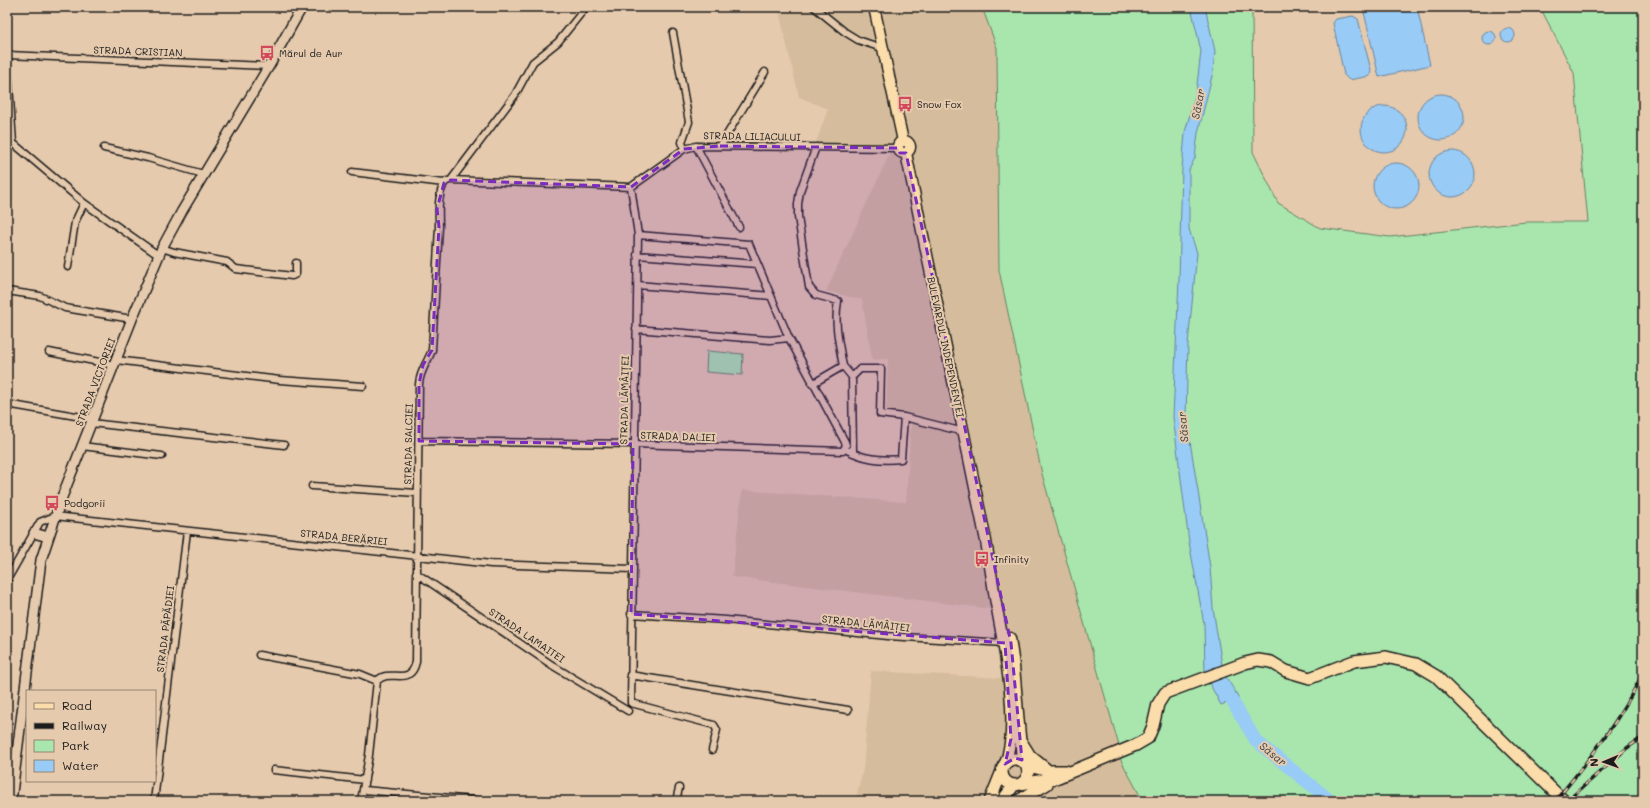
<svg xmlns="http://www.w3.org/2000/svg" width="1650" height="808" font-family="Mali,sans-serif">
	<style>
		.built { fill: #d5bc9c }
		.green { fill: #a8e6ad; stroke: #628164 }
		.water { fill: #98cbf6; stroke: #66859f }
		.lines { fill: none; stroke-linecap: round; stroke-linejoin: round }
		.river { stroke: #98cbf6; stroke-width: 13 }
		.street-casing { stroke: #1c1c1c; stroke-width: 9 }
		.secondary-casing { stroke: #1c1c1c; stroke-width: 12 }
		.primary-casing { stroke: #1c1c1c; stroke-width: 13 }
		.highway-casing { stroke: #1c1c1c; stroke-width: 14 }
		.street { stroke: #e6caad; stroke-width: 6 }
		.secondary { stroke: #e6caad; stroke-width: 9 }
		.primary { stroke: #fbddab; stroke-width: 10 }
		.highway { stroke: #fbddab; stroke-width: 11 }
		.rail-casing { stroke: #1c1c1c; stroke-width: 3.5 }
		.rail { stroke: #e6caad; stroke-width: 2; stroke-dasharray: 6; stroke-linecap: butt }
		.marked { fill: #7b2cbf; fill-opacity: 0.2; stroke: #7b2cbf; stroke-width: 3; stroke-dasharray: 8 5; stroke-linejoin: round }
		.labels { text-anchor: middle; stroke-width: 4; stroke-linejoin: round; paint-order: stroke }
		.street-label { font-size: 10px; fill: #1c1c1c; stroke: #e6caad }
		.poi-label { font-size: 10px; fill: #1c1c1c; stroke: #e6caad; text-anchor: start }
		.water-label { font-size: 11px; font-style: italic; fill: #353f48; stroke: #e6caad }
	</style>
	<rect width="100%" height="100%" fill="#e6caad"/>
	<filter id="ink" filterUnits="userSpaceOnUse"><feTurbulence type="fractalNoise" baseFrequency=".025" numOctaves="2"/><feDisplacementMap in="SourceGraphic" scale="8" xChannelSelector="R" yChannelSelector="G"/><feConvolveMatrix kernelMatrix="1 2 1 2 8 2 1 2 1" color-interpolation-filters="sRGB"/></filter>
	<g filter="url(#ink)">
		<path class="built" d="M778,7H982L997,48L999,270L1042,474L1119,747L1117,753L1143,801H855L863,770L871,671L1001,678L991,609L732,577L742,490L906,502L911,416L886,409L888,359L872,360L862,300L826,291L893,146L815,145L828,109L799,97Z"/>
		<path class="green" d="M982,7H1252L1253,152L1278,203L1320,228L1390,237L1526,222H1588L1574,73L1540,7H1643V801H1143L1117,753L1119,746L1042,474L999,270L997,48Z
			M707,351L743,354L742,375L706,372Z"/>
		<path class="water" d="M1191,7H1205L1215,51L1213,72L1198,133L1195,158L1189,170V229L1197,253L1188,344L1186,416L1210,567L1213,608L1223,672L1239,698L1221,705L1205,675L1204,624L1189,542L1173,417L1179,279L1182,168L1185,132L1196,93L1201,51Z
			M1385,7H1417L1430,65L1379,77L1364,12Z
			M1353,16L1358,19L1371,70L1370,76L1349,80L1344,75L1333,23L1336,19Z
			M1501 35a7 7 0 1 1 14 0a7 7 0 1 1-14 0Z
			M1482 38a7 7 0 1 1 14 0a7 7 0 1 1-14 0Z
			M1418 117a23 23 0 1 1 46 0a23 23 0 1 1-46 0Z
			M1361 129a23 23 0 1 1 46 0a23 23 0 1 1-46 0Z
			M1429 174a23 23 0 1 1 46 0a23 23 0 1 1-46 0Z
			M1373 186a23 23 0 1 1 46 0a23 23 0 1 1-46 0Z"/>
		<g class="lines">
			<path class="river" d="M1224,687L1256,741L1331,801"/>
			<defs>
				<path id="street" d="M586,7L558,42L533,62L515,95L451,180L631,187L684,149L696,146L898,148
					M814,7L845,32L858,40L882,48
					M673,33L689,122L682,142L684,149
					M7,54L13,143
					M7,55L269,66
					M7,141L13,143L84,203L158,255
					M696,146L739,227
					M720,146L765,72
					M104,148L148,158L203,174
					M352,172L444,183L447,181
					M631,187L638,235L631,703L714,725L717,730L712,750
					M638,235L749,244L771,296
					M162,248L174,252L227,262L236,269L292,276L296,274V263
					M637,255L757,264
					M68,267L75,222L84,203
					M7,291L40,296L65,308L132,319
					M636,329L770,340L789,338
					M49,352L114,365
					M116,360L280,380L363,386
					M843,366L852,377L860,369H881L880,414L904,417L964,432
					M852,377L853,453
					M812,384L843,366C839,344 834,323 838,301L816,295L809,287L798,217V204L800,191L816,147
					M7,404L93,419
					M91,423L284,445
					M419,441L633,444L843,451L846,445L845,442L789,338L771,296L637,285
					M82,446L162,456
					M845,449C863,459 880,461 901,459L904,417
					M312,486L417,493
					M416,573L555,667L628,711
					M7,580L40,522L55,516L491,564L632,569
					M631,614L726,620L888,636L1005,643
					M259,655L360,674L377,681L369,755L361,801
					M630,675L848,710
					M377,681C390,667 410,688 416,662L419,384C420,370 428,362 432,350L439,227C439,211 437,198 444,183
					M274,770L365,780
					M364,790L484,801
					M154,801L187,531
					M676,801L679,788"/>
				<path id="secondary" d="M34,533L48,537
					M11,801L41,560L62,497L132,319L162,248L182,211L269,66L302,7"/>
				<path id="primary" d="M874,7L903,141
					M898 147a6 6 0 1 1 12 0a6 6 0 1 1-12 0Z
					M906,153L986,541C989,560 992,579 995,598C1003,643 1021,721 1005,764
					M1010,638L1014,666L1022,760"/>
				<path id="highway" d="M1020,740L1030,756L1046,769
					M1002 772a13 13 0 1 1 26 0a13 13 0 1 1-26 0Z
					M1028,766L1049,771H1066
					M1020,784L1056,778L1136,745L1148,738L1153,726L1158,704L1165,693L1245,663L1258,660L1271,662L1286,671L1310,678L1354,661L1386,657L1416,664L1436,676L1564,801
					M990,801L1002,771
					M1002,801L1014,785
					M1018,801L1047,784"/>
			</defs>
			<use href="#street" class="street-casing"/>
			<use href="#secondary" class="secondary-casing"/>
			<use href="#primary" class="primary-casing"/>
			<use href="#highway" class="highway-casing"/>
			<use href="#street" class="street"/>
			<use href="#secondary" class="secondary"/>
			<use href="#primary" class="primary"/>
			<use href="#highway" class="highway"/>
			<defs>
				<path id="rail" d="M1555,801C1589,761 1620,720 1643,673
					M1567,801L1627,748L1643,737"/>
			</defs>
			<use href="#rail" class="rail-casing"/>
			<use href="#rail" class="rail"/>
		</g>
	</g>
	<path class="marked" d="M720,146L898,148L900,153H906L1011,643L1022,760L1015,758L1005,764L1011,739L1005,643L631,614L633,444L419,441V384L423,365L432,350L439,227L437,209L444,183L451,180L631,187L684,149Z"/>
	<defs>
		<symbol id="bus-bare" viewBox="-9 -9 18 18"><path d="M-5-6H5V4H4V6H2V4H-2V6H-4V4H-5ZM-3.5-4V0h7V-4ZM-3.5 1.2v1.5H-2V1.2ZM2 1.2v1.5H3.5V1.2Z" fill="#d1495b" stroke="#e6caad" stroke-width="2.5" paint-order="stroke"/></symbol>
	</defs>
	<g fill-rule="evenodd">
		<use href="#bus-bare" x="256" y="42" width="22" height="22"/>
		<use href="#bus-bare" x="894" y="93" width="22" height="22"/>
		<use href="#bus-bare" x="41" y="492" width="22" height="22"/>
		<use href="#bus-bare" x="971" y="548" width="22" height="22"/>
	</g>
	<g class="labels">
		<g class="street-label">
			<text transform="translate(138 51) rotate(2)" y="4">STRADA CRISTIAN</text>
			<text transform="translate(752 136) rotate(1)" y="4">STRADA LILIACULUI</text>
			<text transform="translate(946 347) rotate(78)" y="4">BULEVARDUL INDEPENDENȚEI</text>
			<text transform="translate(95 382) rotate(-69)" y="4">STRADA VICTORIEI</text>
			<text transform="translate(624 400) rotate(-89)" y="4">STRADA LĂMÂIȚEI</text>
			<text transform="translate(678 436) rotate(2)" y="4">STRADA DALIEI</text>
			<text transform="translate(408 444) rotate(-89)" y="4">STRADA SALCIEI</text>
			<text transform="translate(344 537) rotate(6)" y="4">STRADA BERĂRIEI</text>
			<text transform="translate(866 623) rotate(6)" y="4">STRADA LĂMÂIȚEI</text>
			<text transform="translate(165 629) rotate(-83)" y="4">STRADA PĂPĂDIEI</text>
			<text transform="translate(527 635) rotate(34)" y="4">STRADA LAMAITEI</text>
		</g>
		<g class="poi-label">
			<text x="279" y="57">Mărul de Aur</text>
			<text x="917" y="108">Snow Fox</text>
			<text x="64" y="507">Podgorii</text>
			<text x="994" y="563">Infinity</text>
		</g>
		<g class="water-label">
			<text transform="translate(1198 104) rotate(-79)" y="4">Săsar</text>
			<text transform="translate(1183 427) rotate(-96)" y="4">Săsar</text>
			<text transform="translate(1273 754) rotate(39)" y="4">Săsar</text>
		</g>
	</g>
	<rect width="1650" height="808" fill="none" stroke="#e6caad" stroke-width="24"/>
	<rect x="12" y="12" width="1626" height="784" fill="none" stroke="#1c1c1c" stroke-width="1.5" filter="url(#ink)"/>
	<rect x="26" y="690" width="130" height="92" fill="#e6caad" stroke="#958473"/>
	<rect x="34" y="703" width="20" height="6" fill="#fbddab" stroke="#958473"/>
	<text x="62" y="710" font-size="12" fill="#1c1c1c">Road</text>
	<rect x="34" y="723" width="20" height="6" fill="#1c1c1c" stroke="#958473"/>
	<text x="62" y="730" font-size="12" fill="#1c1c1c">Railway</text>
	<rect x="34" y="740" width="20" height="12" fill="#a8e6ad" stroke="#958473"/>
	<text x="62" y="750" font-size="12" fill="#1c1c1c">Park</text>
	<rect x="34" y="760" width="20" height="12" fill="#98cbf6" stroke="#958473"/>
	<text x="62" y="770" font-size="12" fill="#1c1c1c">Water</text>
	<g transform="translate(1604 762) rotate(268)" stroke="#e6caad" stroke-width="3" paint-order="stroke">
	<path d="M0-3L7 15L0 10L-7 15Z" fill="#1c1c1c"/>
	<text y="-6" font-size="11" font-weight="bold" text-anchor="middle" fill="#1c1c1c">N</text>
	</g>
</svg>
